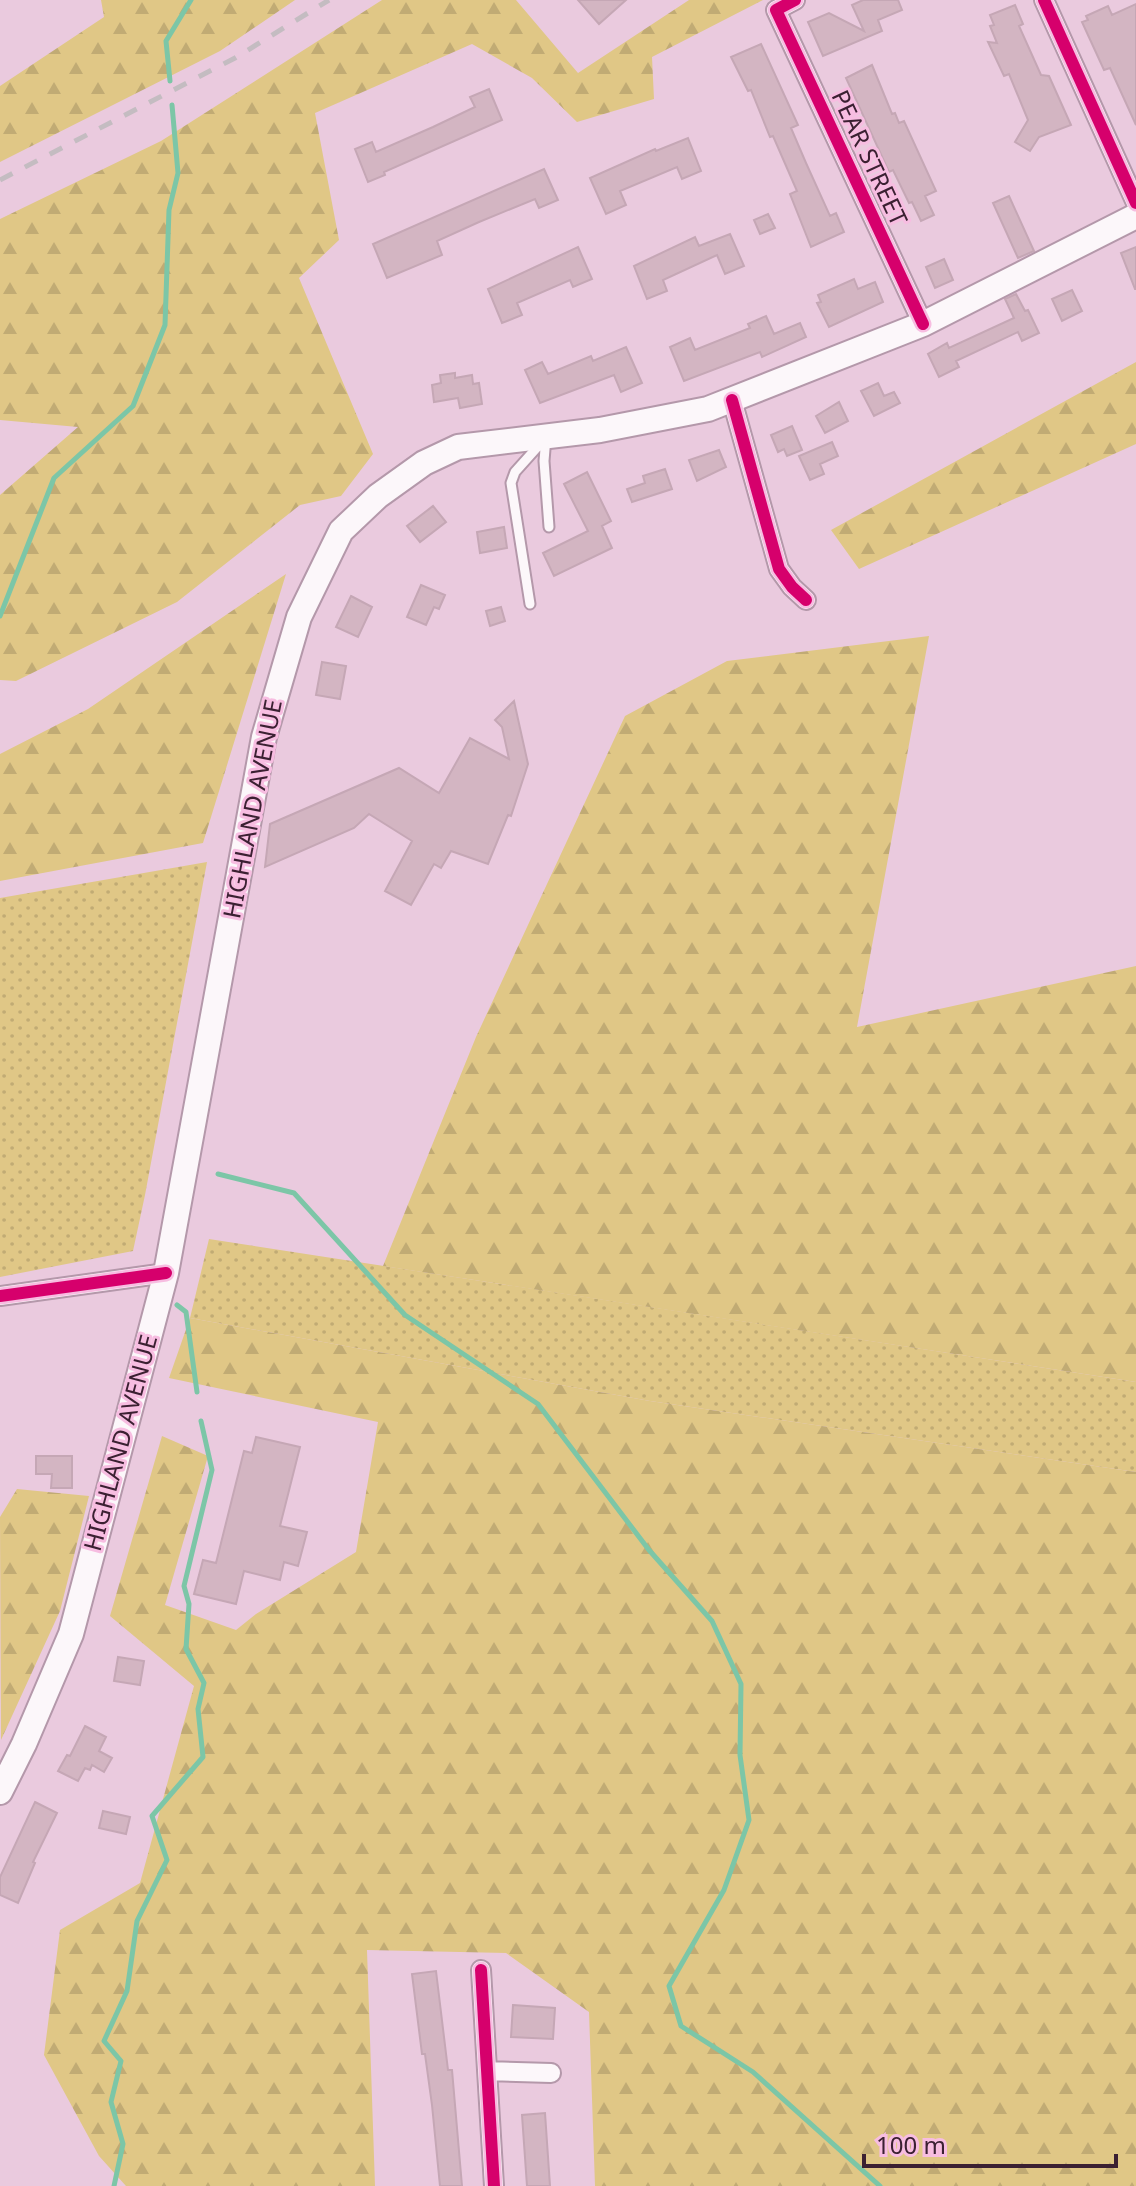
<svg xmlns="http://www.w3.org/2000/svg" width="1136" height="2186" font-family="'Noto Sans',sans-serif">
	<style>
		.grass { fill: url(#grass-dots) }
		.forest { fill: url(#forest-firs) }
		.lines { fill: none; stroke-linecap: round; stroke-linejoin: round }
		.stream { stroke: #7cc6a7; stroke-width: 5 }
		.building { fill: #d3b5c2; stroke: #c5a7b5; stroke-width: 2 }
		.lane-casing { stroke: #b498aa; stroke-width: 13 }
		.street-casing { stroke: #b498aa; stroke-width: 22 }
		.secondary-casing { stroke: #b498aa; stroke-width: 28 }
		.lane { stroke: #fcf7fa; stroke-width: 9 }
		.street { stroke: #fcf7fa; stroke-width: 18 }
		.secondary { stroke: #fcf7fa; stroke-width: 24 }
		.rail { stroke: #c4bcc1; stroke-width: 5; stroke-dasharray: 14 14; stroke-linecap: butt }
		.cycleway-casing { stroke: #f7bde1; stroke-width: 17 }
		.cycleway { stroke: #d6006c; stroke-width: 12 }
		.labels { text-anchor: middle; stroke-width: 6; stroke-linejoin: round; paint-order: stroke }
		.street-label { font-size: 24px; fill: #3b2032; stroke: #f7bde1 }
	</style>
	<defs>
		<pattern id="grass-dots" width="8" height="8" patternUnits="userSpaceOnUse" patternTransform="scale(2)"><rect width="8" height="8" fill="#e0c786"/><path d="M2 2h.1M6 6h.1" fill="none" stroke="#c1ab74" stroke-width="1.8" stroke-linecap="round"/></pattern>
		<pattern id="forest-firs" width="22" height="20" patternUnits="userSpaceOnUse" patternTransform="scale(2)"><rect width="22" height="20" fill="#e0c786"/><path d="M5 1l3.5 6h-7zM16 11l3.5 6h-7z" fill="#c1ab74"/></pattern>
	</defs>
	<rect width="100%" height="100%" fill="#eacade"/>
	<path class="grass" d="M207,862L145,1195L133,1251L0,1277V898Z
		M209,1239L1136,1382V1472L650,1401L190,1318Z"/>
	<path class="forest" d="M101,0H295L220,51L0,162V86L104,17Z
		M382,0H516L578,73L689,0H763L652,57L654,99L577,122L532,78L472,44L315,113L339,240L299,278L373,454L341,496L300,505L177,602L16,681L0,680V495L78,427L0,420V219L161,141Z
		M1136,362V444L859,569L831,530Z
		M286,574L203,843L0,881V754L88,709Z
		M929,636L857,1027L1136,966V1382L383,1266L476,1037L625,716L727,661Z
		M190,1318L650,1401L1136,1472V2186H595L589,2012L506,1953L367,1950L375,2186H126L99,2156L44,2055L60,1930L140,1883L194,1686L110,1616L162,1436L208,1456L165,1605L236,1630L256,1614L356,1552L378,1422L169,1378Z
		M17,1489L89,1496L60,1611L1,1740L0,1517Z"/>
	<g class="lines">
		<path class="stream" d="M170,81L166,41L191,0
			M0,616L54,478L133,406L165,325L169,210L178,173L172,105
			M218,1174L294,1193L405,1315L538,1404L649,1550L712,1621L741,1684L740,1755L749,1820L724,1890L669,1986L681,2026L753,2072L880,2186
			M177,1305L186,1312L197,1392
			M114,2186L123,2144L111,2102L121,2061L104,2041L127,1991L137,1921L167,1860L152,1816L203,1757L198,1709L204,1683L186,1649L189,1604L184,1586L212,1470L201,1421"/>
	</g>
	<path class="building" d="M578,0H626L599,24Z
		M863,0H898L902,10L878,20L882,31L823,56L808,22L829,13L864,31L852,5Z
		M1136,4V125L1110,68L1104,70L1082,22L1088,20L1086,16L1108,6L1112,15Z
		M1015,5L1023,24L1019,26L1041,75L1049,76L1071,125L1039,137L1030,151L1015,142L1028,120L1009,74L1004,76L988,42L997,43L990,26L994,25L990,15Z
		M761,44L798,125L791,128L806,163L830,216L836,213L844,232L811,247L790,194L797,191L773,136L770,137L751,90L748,91L731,57Z
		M872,65L892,114L895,113L899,123L904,121L936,191L925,196L934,215L921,221L912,202L909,203L893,170L889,172L846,78Z
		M489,89L502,120L384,172L385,175L368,182L355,149L372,142L376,152L433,127L475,107L470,97Z
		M688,138L701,171L682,179L677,167L620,191L626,205L606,214L590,178L655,149L656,151Z
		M544,169L558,200L539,208L535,199L479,222L437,241L442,255L387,278L373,244Z
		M1009,196L1034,251L1018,258L993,203Z
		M768,214L775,228L760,234L754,220Z
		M730,234L744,266L725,274L717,255L663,280L667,291L647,299L634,266L695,237L699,246Z
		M578,247L592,279L573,287L570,280L517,303L522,315L502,323L488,289Z
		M1136,247V289H1135L1121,253Z
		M944,259L953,280L935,288L926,267Z
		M854,279L858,289L875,282L883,302L829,327L817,303L821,302L818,295Z
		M1072,290L1082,311L1062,321L1052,299Z
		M1016,294L1025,311L1028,310L1039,333L1022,341L1018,332L956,361L959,367L939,377L928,354L947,343L949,348L1014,318L1005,299Z
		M766,316L774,334L800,323L806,337L762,357L760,352L684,381L670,347L690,338L695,350L750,328L748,324Z
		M626,347L642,383L621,392L614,375L540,403L525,370L542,362L548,374L591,356L593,361Z
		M455,373V378L472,375L473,384L479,383L482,404L460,408L458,398L434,402L432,385L441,383L440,375Z
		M878,383L884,396L894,392L900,403L874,416L861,391Z
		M839,402L848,421L825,433L816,416Z
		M792,426L802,450L787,456L784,449L778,452L771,435Z
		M832,442L838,456L820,464L824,474L810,480L799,456Z
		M719,450L726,467L697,481L689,460Z
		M665,469L672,489L632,502L627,489L645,483L643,476Z
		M587,472L611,521L602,526L612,548L554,576L543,553L588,531L564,484Z
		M433,506L446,522L420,542L407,526Z
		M504,527L507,548L480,553L477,532Z
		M421,585L445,595L439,609L434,607L426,625L407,617Z
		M351,596L372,607L358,637L336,627Z
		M501,607L505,621L490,626L486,611Z
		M322,662L346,666L340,699L316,695Z
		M514,701L528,764L511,816L508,815L488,864L451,851L441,868L434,864L411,905L385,891L412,841L369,814L354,828L265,867L270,824L399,768L439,793L470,738L509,759L502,727L495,720Z
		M256,1437L300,1447L280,1526L307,1532L298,1566L284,1562L280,1580L244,1571L236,1604L194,1594L203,1560L216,1563L244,1451L252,1453Z
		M36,1456H72V1488H51L52,1474H36Z
		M118,1657L144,1661L140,1685L114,1681Z
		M85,1726L106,1737L99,1751L112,1758L104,1772L92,1765L90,1770L85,1768L78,1781L58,1771L67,1755L70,1756Z
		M35,1802L57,1813L33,1862L35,1863L18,1903L0,1895V1877Z
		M103,1811L130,1817L126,1834L99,1828Z
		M436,1971L448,2070H452L462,2186H440L432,2105L425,2054H422L412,1974Z
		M513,2005L555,2008L553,2039L511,2037Z
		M545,2113L550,2186H527L522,2115Z"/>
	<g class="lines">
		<defs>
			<path id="lane" d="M546,437L544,461L549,527
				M530,604L511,483L515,472L541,443"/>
			<path id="street" d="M795,0L776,10L923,324
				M1044,0L1136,203
				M732,400L779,569L792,587L806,600
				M0,1296L166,1273
				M481,1970L494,2186
				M487,2071L551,2073"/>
			<path id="secondary" d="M0,1792L24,1744L71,1634L166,1273L264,737L299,617L341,531L378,496L424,463L458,447L600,430L708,409L923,324L1136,216"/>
		</defs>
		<use href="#lane" class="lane-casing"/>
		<use href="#street" class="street-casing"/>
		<use href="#secondary" class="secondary-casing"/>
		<use href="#lane" class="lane"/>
		<use href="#street" class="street"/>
		<use href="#secondary" class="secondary"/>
		<path class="rail" d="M0,180L235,58L329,0"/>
		<defs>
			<path id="cycleway" d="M795,0L776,10L923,324
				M1044,0L1136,203
				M732,400L779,569L792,587L806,600
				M0,1296L166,1273
				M481,1970L494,2186"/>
		</defs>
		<use href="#cycleway" class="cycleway-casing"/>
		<use href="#cycleway" class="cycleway"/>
	</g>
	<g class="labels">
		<g class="street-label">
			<text transform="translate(869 158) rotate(65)" y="8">PEAR STREET</text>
			<text transform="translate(253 809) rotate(-79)" y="8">HIGHLAND AVENUE</text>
			<text transform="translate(121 1443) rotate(-75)" y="8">HIGHLAND AVENUE</text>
		</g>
	</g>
	<path d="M864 2154v12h252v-12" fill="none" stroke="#3b2032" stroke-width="4"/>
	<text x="876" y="2154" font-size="24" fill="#3b2032" stroke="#f7bde1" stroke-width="6" paint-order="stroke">100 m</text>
</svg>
